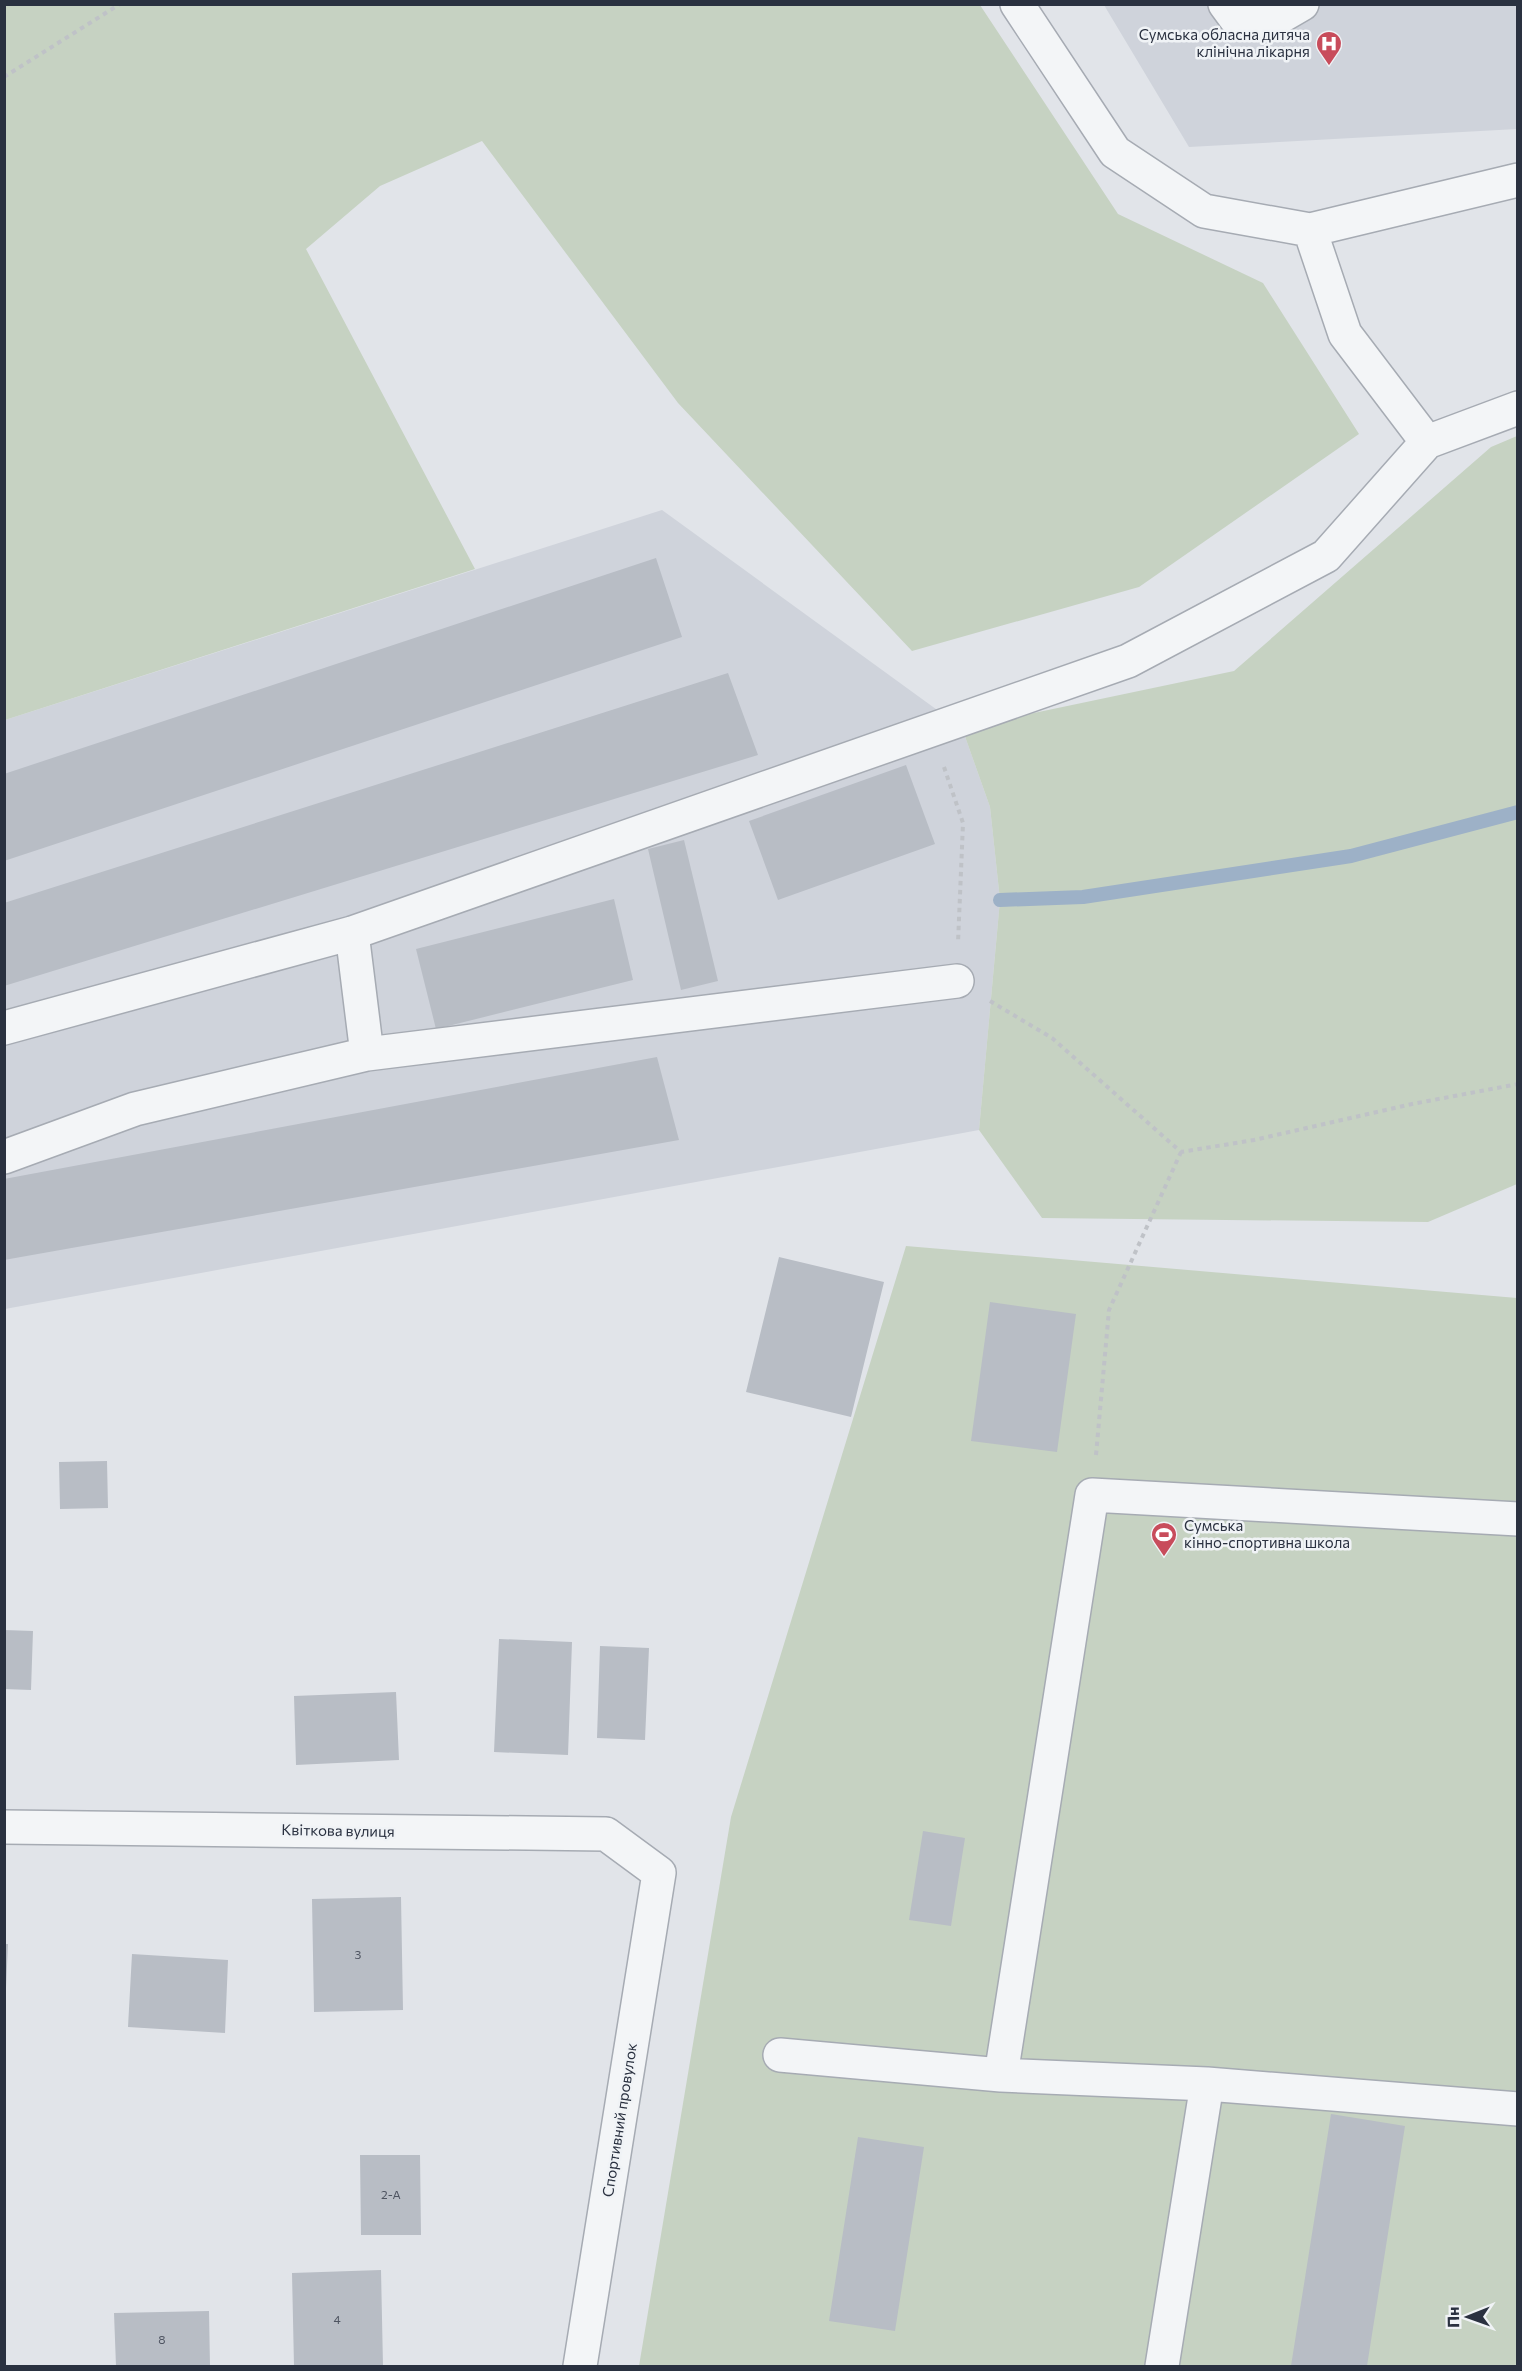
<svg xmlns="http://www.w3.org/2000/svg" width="1522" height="2371" font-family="Commissioner,sans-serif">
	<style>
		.built { fill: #cfd3db }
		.green { fill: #c6d2c2 }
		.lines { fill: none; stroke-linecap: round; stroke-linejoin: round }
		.stream { stroke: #9db1c7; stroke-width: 14 }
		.building { fill: #b8bdc5 }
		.minor-casing { stroke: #a6abb3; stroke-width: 36 }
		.path { stroke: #bfc2c7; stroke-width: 4; stroke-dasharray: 4.5 4.5; stroke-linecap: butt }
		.minor { stroke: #f3f5f7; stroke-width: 33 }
		.labels { text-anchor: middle; stroke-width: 5; stroke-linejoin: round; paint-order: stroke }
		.number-label { font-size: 12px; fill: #4e5461 }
		.poi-label { font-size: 15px; fill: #2a3140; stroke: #f0f3f6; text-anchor: end }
		.street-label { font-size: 15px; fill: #2a3140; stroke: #f0f3f6 }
	</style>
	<rect width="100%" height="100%" fill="#e1e4e9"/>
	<path class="built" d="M1104,5H1517V129L1189,147Z
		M662,510L962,728L990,807L1000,900L979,1130L5,1309V720Z"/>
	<path class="green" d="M5,4L980,5L1118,214L1263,283L1359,434L1139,587L912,651L678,403L482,141L380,186L306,249L475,569L5,720Z
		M1517,436V1184L1428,1222L1042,1218L979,1130L1000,900L990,807L962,728L1234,671L1491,447Z
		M906,1246L1517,1298V2366H639L731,1817Z"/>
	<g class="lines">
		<path class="stream" d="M1000,900L1083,897L1351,856L1518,812"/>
	</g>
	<path class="building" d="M656,558L682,637L4,861V774Z
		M728,673L758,755L4,986V903Z
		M906,765L935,844L778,900L749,821Z
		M684,840L718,981L681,990L648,849Z
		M614,899L633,980L436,1029L416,949Z
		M657,1057L679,1140L4,1260V1179Z
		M779,1257L884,1282L851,1417L746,1392Z
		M990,1302L1076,1314L1057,1452L971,1441Z
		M107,1461L108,1508L60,1509L59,1462Z
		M4,1630L33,1631L31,1690L4,1689Z
		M499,1639L572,1642L568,1755L494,1752Z
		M600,1646L649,1648L645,1740L597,1738Z
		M396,1692L399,1760L296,1765L294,1696Z
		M923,1831L965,1838L951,1926L909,1920Z
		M401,1897L403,2010L314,2012L312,1899Z
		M4,1944H8L6,1988H4Z
		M132,1954L228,1960L225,2033L128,2027Z
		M1331,2114L1405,2126L1367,2366H1291Z
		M858,2137L924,2147L895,2331L829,2321Z
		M360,2155H420L421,2235H361Z
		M381,2270L383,2366H294L292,2273Z
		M209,2311L210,2366H116L114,2313Z"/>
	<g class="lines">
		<defs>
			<path id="minor" d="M1017,4L1115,152L1204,211L1310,230
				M1225,4L1236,19L1271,22L1302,4
				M1427,442L1518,408
				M4,1028L352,933L1128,661L1326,556L1427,442L1345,334L1310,230L1518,180
				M367,1054L957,981
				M4,1157L135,1109L367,1054L352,933
				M4,1827L606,1834L659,1873L580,2366
				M780,2055L1001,2075L1207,2084L1518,2109
				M1001,2075L1092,1495L1518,1519
				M1162,2366L1207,2084"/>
		</defs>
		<use href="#minor" class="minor-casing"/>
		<path class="path" d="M4,77L120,4
			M944,767L963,823L958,943
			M990,1001L1052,1038L1181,1152L1254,1140L1412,1104L1518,1084
			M1096,1455L1109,1310L1181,1152"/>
		<use href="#minor" class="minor"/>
	</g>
	<defs>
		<symbol id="hospital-pin" viewBox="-11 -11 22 30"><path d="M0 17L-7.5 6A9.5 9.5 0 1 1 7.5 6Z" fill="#c84c5b" stroke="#f0f3f6"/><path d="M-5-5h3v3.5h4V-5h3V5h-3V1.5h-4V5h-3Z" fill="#fff"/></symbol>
		<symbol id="stadium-pin" viewBox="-11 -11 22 30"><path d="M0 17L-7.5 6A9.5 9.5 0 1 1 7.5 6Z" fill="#c84c5b" stroke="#f0f3f6"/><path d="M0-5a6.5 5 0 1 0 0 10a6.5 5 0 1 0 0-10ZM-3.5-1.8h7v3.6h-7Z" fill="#fff"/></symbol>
	</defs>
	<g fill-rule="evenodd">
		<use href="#hospital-pin" x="1314" y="29" width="30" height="40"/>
		<use href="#stadium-pin" x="1149" y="1520" width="30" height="40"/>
	</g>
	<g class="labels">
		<g class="number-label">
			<text x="358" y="1959">3</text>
			<text x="391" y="2199">2-А</text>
			<text x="337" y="2324">4</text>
			<text x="162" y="2344">8</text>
		</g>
		<g class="poi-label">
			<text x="1310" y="40">Сумська обласна дитяча<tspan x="1310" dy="17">клінічна лікарня</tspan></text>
			<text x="1184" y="1531" text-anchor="start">Сумська<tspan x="1184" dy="17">кінно-спортивна школа</tspan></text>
		</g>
		<g class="street-label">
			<text transform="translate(338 1831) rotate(1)" y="5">Квіткова вулиця</text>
			<text transform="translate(620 2120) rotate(-81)" y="5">Спортивний провулок</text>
		</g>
	</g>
	<rect width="1522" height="2371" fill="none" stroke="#2a3140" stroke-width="12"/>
	<g transform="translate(1468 2317) rotate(269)" stroke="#f0f3f6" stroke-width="4.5" paint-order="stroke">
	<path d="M0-4.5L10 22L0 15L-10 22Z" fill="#2a3140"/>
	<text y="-9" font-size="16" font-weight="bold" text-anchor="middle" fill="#2a3140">Пн</text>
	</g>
</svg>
